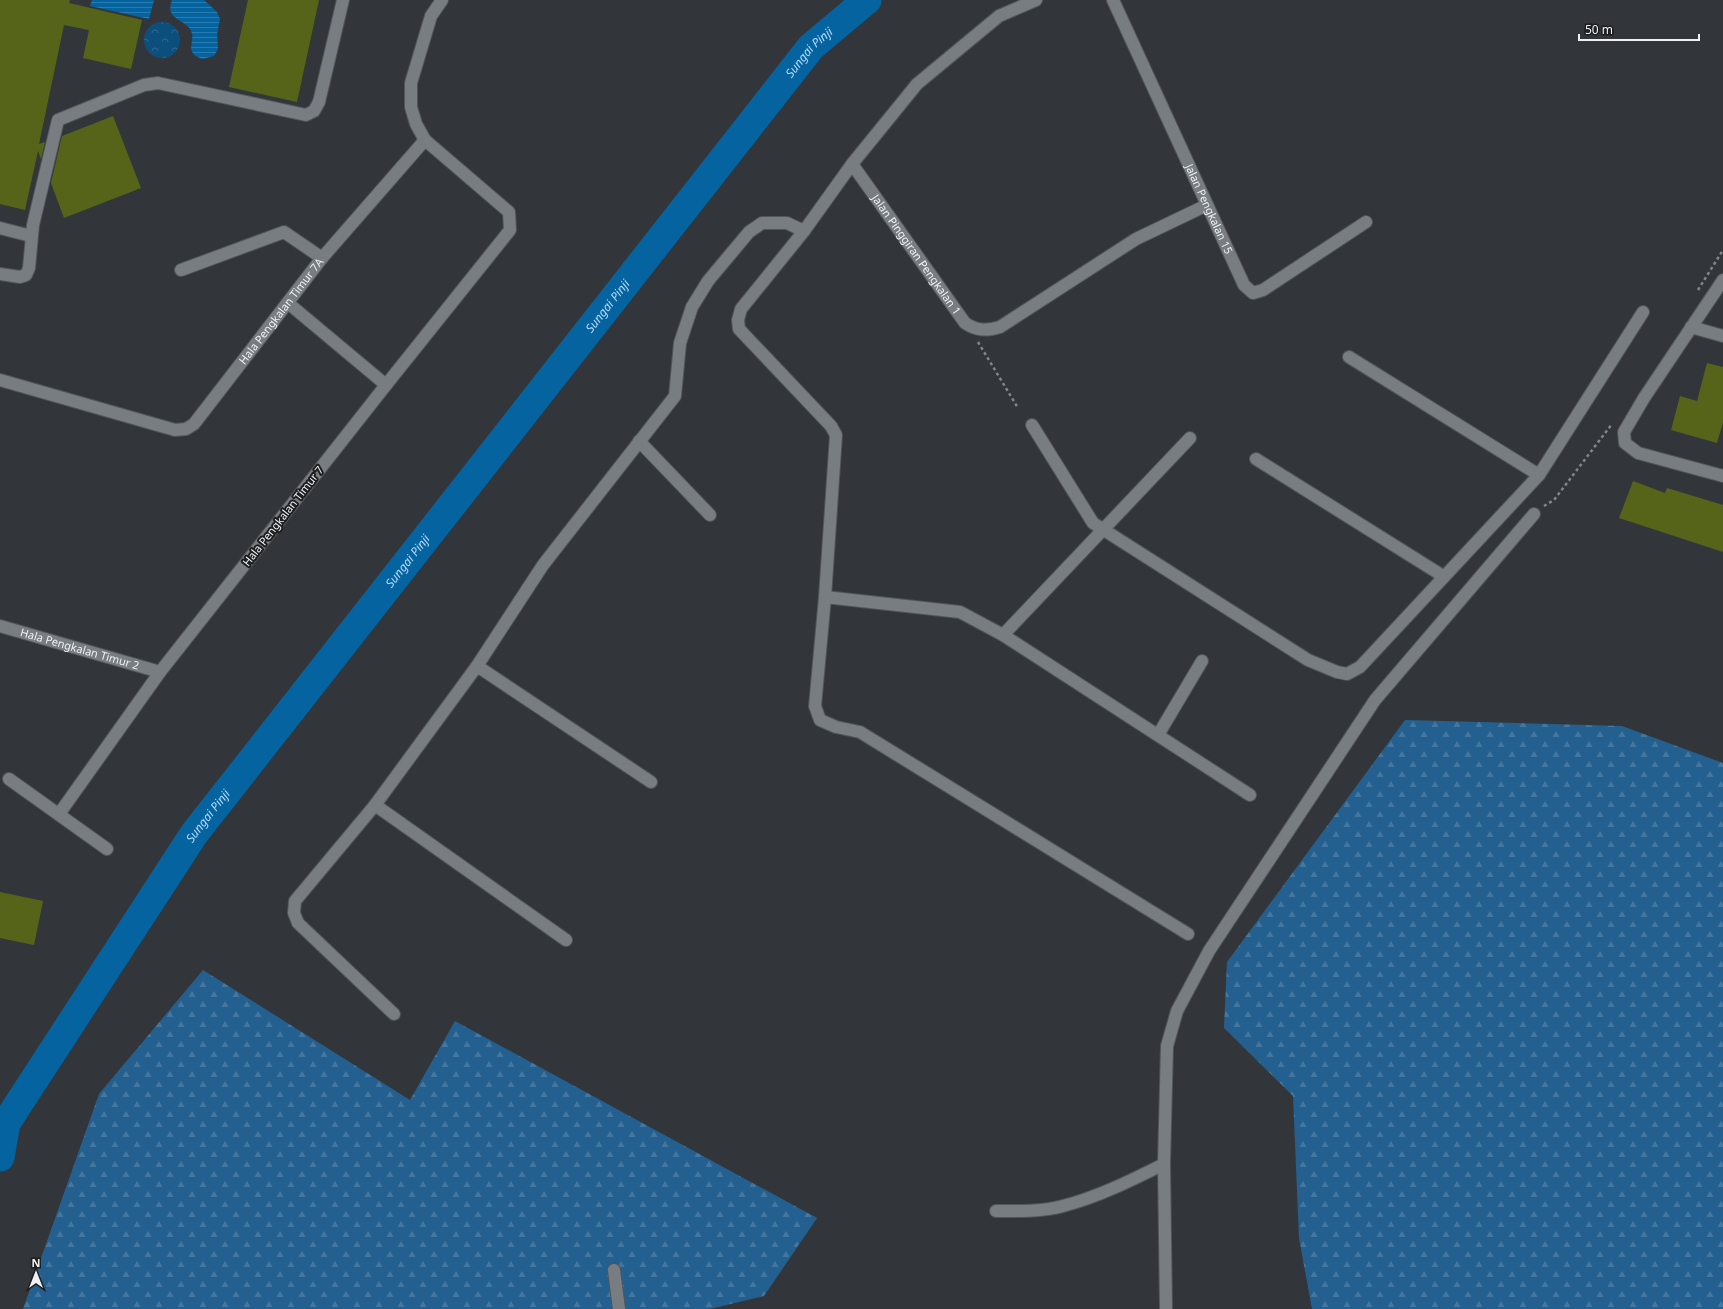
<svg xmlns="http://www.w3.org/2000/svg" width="1723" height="1309" font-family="'Noto Sans',sans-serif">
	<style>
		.forest { fill: url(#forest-firs) }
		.park { fill: url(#park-crowns) }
		.water { fill: url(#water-rules) }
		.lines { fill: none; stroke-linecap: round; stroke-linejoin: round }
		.river { stroke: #0564a0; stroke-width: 29 }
		.building { fill: #56641a }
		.minor-casing { stroke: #515559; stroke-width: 14 }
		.path { stroke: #82868a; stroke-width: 2.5; stroke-dasharray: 3 3; stroke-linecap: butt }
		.minor { stroke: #787d82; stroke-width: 12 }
		.labels { text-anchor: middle; stroke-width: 4; stroke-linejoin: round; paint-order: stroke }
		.street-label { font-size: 11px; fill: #eef1f4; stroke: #1c1e20 }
		.water-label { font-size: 12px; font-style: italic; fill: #b4d9fb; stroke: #1c1e20 }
	</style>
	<defs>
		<pattern id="forest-firs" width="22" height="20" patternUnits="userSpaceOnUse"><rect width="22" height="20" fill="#24608f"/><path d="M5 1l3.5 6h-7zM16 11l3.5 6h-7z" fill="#44779f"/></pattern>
		<pattern id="park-crowns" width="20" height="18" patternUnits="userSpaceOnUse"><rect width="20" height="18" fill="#0c4f7d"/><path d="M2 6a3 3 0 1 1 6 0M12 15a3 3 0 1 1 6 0" fill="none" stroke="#306990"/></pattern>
		<pattern id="water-rules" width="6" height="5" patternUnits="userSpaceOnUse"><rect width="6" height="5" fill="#0564a0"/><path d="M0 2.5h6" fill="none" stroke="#2a7bae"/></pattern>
	</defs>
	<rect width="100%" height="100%" fill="#32363b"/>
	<path class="forest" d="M1405,720L1622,726L1723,763V1309H1312L1299,1238L1293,1096L1224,1028L1227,962Z
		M203,970L410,1100L455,1021L817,1218L764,1296L710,1309H23L99,1094Z"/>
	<path class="park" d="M144 40a18 18 0 1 1 36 0a18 18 0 1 1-36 0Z"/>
	<path class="water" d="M92,0H154L149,19L90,6Z
		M172,0H204L217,12L220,19L217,34L218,49L214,56L203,59C181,52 198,41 190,29C182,18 165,19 172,0Z"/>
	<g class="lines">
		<path class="river" id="s1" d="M0,1157L6,1123L194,834L811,47L867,0"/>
	</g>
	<path class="building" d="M0,0H70L69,3L142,20L131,69L83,58L89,30L64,25L39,144L45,142L41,159L38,151L25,210L0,204Z
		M248,0H319L297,102L229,87Z
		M113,116L141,188L64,218L51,183L62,136Z
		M1707,363L1723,367V422L1717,443L1671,430L1680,396L1697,401Z
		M1633,481L1665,493L1667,488L1723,505V552L1619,518Z
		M0,892L43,901L34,945L0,938Z"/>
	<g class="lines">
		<defs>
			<g id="minor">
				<path id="s2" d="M1036,0L999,16L917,84L852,164L965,323C977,331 987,331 1000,327L1136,239L1207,205"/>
				<path id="s3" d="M1113,0L1244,285L1253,293L1263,290L1366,222"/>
				<path d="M425,140L416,124L411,107V83L431,16L442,0"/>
				<path d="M852,164L804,231L741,309L738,320L739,329L831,426L836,435L825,597L815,706L820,720L836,727L860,732L1188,934"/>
				<path d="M0,228L31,236"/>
				<path d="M181,270L284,232L322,258"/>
				<path d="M0,274L20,277L26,275L29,268L33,225L58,120L144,85L158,83L306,115L314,111L319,102L343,0"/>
				<path d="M1723,280L1644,398L1624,432L1625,443L1638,453L1723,476"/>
				<path d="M288,303L386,385"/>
				<path d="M1691,327L1723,336"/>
				<path d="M1349,357L1539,475"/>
				<path id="s4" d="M0,380L175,430L186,429L194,424L322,258L425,140L509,212L510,230L386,385L160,672L59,814"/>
				<path d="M1032,425L1093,523L1308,660L1337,672L1347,674L1360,667L1539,475L1643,312"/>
				<path d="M639,441L710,515"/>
				<path d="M1256,459L1443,576"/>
				<path d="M825,597L960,612L1003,635L1250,795"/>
				<path id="s5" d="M0,626L160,672"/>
				<path d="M1003,635L1190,438"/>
				<path d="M477,666L651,782"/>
				<path d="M1158,735L1202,661"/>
				<path d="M9,779L107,849"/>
				<path d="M375,805L566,940"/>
				<path d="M394,1014L298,923L294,913L295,901L375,805L477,666L543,565L675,396L680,343L692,307L708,281L749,232L762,223H787L804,231"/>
				<path d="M996,1211C1018,1211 1041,1212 1063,1206C1098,1197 1132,1180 1164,1164"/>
				<path d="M614,1270L619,1309"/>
				<path d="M1166,1309L1164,1164L1167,1046L1177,1011L1209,951L1375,700L1534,514"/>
			</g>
		</defs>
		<use href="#minor" class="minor-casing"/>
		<path class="path" d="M1698,290L1723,250
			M978,342L1018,408
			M1544,506L1554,500L1612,424"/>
		<use href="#minor" class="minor"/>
	</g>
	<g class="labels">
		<g class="street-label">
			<text dy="4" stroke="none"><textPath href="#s3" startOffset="230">Jalan Pengkalan 15</textPath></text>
			<text dy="4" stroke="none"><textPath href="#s2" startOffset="361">Jalan Pinggiran Pengkalan 1</textPath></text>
			<text dy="4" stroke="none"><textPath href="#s4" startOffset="345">Hala Pengkalan Timur 7A</textPath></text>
			<text transform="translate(283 516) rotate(-52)" y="4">Hala Pengkalan Timur 7</text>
			<text dy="4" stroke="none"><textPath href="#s5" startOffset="83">Hala Pengkalan Timur 2</textPath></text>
		</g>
		<g class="water-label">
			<text dy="4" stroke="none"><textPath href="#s1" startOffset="1374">Sungai Pinji</textPath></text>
			<text dy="4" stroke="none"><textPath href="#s1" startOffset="1050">Sungai Pinji</textPath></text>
			<text dy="4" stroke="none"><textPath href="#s1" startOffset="726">Sungai Pinji</textPath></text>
			<text dy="4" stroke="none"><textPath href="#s1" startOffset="402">Sungai Pinji</textPath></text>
		</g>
	</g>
	<g transform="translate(36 1273)" stroke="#1c1e20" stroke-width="3" paint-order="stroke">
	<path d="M0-3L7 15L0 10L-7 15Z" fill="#eef1f4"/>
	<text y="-6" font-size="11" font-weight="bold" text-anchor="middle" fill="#eef1f4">N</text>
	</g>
	<path d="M1579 34v6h120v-6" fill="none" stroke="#eef1f4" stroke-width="2"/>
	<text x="1585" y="34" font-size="12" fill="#eef1f4" stroke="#1c1e20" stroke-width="3" paint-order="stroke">50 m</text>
</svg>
